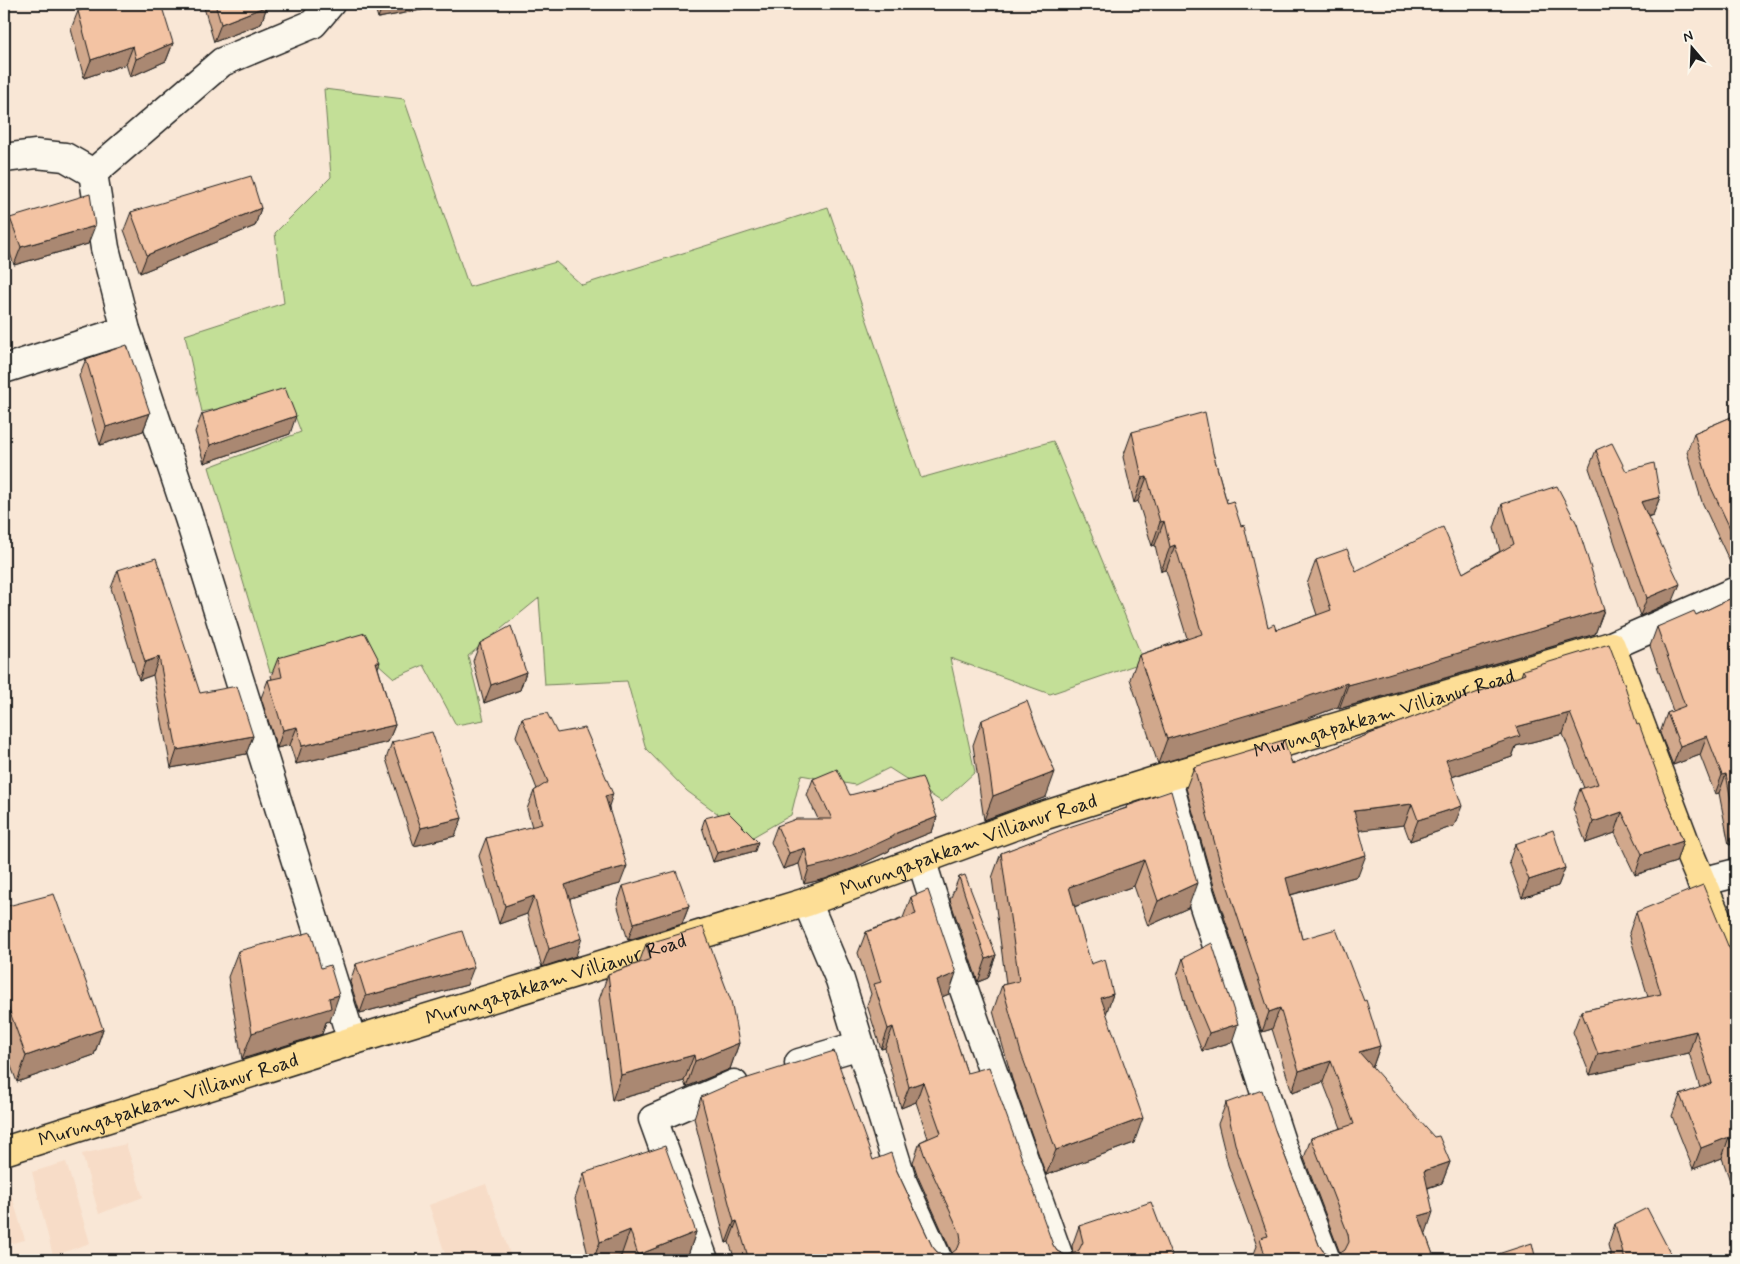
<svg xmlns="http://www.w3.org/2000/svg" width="1740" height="1264" font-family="Mynerve,sans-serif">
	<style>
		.built { fill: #f7dcc7 }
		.green { fill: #c3df97; stroke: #707e5a }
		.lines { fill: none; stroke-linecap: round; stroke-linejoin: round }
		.minor-casing { stroke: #1c1c1c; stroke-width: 31 }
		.major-casing { stroke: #1c1c1c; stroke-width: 31 }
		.minor { stroke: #fbf7ec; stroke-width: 28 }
		.major { stroke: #fdde96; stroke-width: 28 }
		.wall { fill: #d1a88c; stroke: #1c1c1c }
		.shaded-wall { fill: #aa8872; stroke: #1c1c1c }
		.building { fill: #f3c3a3; stroke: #1c1c1c }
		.labels { text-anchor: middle; stroke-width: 5; stroke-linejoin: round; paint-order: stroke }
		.street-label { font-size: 20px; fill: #1c1c1c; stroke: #fbf7ec }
	</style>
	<rect width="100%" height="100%" fill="#f9e7d6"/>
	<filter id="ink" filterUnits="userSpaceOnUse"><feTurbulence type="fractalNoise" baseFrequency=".02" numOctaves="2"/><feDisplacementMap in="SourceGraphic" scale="10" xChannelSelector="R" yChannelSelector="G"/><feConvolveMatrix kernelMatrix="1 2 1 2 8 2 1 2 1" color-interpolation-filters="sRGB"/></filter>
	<g filter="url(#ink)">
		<path class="built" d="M126,1144L143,1197L99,1214L82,1154Z
			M66,1162L90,1243L53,1256L32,1172Z
			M486,1184L512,1260H447L429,1205Z
			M11,1193L25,1240L4,1245V1195Z"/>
		<path class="green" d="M324,89L404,99L469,287L556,262L582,285L828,207L921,478L1053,441L1144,662L1050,694L950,658L975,772L942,802L889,768L855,785L801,775L791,815L751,838L687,791L646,749L627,681L545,685L539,598L468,656L484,720L456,725L424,665L394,678L358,646L270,672L209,467L301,432L287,395L202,412L185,335L284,303L275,233L331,177Z"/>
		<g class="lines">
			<defs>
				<path id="minor" d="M4,158L36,154L65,157L93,173L105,248L126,330L189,518L352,1041
					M93,173L222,62L313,24L330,4
					M4,369L126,330
					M1611,646L1736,591
					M1167,777L1199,891L1223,964L1282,1145L1326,1260
					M921,859L943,929L977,1027L1060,1260
					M1701,882L1736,873
					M807,902L840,980L903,1183L938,1260
					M799,1063L860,1045
					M704,1260L653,1119L734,1084"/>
				<g id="major">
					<path id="s1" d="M4,1151L352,1041L807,902L1033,819L1167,777L1611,646L1688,850L1736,963"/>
				</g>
			</defs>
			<use href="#minor" class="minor-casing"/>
			<use href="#major" class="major-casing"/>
			<use href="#minor" class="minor"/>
			<use href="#major" class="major"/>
		</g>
		<path class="wall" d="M203,4H266L267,6L261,24L214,42Z
			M374,4H438L437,7L378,18Z
			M78,11L173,43L166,61L130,77L126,64L84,78L71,29Z
			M261,208L255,226L140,273L124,230L131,212Z
			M10,218L88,244L14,265L4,236Z
			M86,359L150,413L143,431L100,445L79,376Z
			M202,414L290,434L204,463L195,432Z
			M1736,415V575L1702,502L1687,452L1694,433Z
			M1132,432L1213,453L1227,503L1268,627L1276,630L1317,615L1307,584L1316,560L1356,571L1463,573L1500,551L1494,528L1502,504L1604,610L1595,634L1362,703L1339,709L1338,707L1290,725L1158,764L1130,679L1139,655L1187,638L1166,570L1161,571L1155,545L1152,546L1138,501L1134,503L1123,457Z
			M1596,450L1660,497L1653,515L1648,517L1673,601L1640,616L1589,468Z
			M118,570L200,693L253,736L246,754L171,768L153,675L139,680L111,588Z
			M1736,596V843L1729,845L1719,793L1715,794L1700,755L1673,765L1660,733L1667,713L1673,711L1650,646L1657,627L1696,615Z
			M480,643L526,672L520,690L484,703L473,661Z
			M278,658L378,668L395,725L388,742L296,764L290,745L277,748L261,698L268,680L272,679L271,676Z
			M1523,670L1637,725L1683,841L1676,862L1635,875L1615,833L1586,843L1573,809L1580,789L1584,788L1563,734L1516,746L1512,757L1452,777L1454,826L1410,841L1404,825L1359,830L1358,876L1291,895L1302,939L1380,1046L1373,1066L1371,1067L1450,1162L1442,1183L1428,1188L1425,1233L1435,1260H1253L1252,1259L1257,1246L1228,1165L1218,1124L1226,1103L1275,1130L1319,1245L1323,1251L1331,1255L1339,1254L1340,1253L1304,1158L1311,1138L1341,1128L1323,1082L1292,1092L1272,1029L1262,1032L1214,886L1186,788L1194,767L1292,764L1521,676Z
			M522,718L557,733L609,807L620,884L586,893L570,898L576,956L542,967L527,914L499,924L479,856L486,838L532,827L527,809L534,791L537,789L516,736Z
			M982,720L1046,797L984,820L973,745Z
			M392,742L462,818L455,836L414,846L386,759Z
			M813,779L850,795L937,817L932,832L890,849L889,851L854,868L825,879L804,884L799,864L783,869L771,842L777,826L818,819L807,795Z
			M1127,806L1188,908L1148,926L1134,886L1074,907L1091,964L1113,994L1106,1013L1134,1143L1046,1175L1012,1079L993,1011L1002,985L1006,984L992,878L1001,853L1126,808Z
			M705,818L755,851L713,862L702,827Z
			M1515,844L1565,868L1558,886L1522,898L1509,862Z
			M959,877L996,955L988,978L978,982L950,900Z
			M623,886L689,906L682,924L628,940L617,904Z
			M911,897L949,994L942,997L967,1073L1053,1245L1057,1251L1065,1255L1073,1254L1072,1246L1079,1226L1173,1260H735L729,1242L726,1243L694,1118L701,1097L896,1169L932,1246L937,1252L944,1255L952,1253L918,1177L913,1162L920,1142L928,1138L916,1102L901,1108L885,1048L881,1049L867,1005L871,994L858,953L866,932L903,918Z
			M4,907L103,1029L94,1055L17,1082L4,1048Z
			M1636,912L1729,948L1735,955H1736V1198L1722,1158L1693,1169L1672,1116L1680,1095L1700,1088L1689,1053L1590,1075L1573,1032L1581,1011L1648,997L1629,933Z
			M646,944L739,1043L730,1069L686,1087L684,1081L612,1101L599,1000L608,974L639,963Z
			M238,951L330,1021L326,1022L322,1034L242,1059L228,977Z
			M1183,958L1232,1042L1202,1051L1188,1015L1177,976Z
			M356,964L467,985L360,1013L350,982Z
			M584,1173L696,1232L687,1258L682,1260H622L621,1256L610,1260H589L575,1199Z
			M1615,1224L1674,1260H1612L1608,1245Z
			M1498,1254L1536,1260H1496Z"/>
		<path class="shaded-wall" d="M383,4H438L437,7L378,18Z
			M267,6L261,24L214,42L221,24Z
			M173,43L166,61L130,77L136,59Z
			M133,46L126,64L84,78L91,60Z
			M261,208L255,226L140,273L147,255Z
			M95,226L88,244L14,265L21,247Z
			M150,413L143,431L100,445L106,427Z
			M296,416L290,434L204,463L210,445Z
			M1147,477L1138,501L1134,503L1142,478Z
			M1660,497L1653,515L1634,520L1641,502Z
			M1164,521L1155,545L1152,546L1160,522Z
			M1175,545L1166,570L1161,571L1170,547Z
			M1680,584L1673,601L1640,616L1647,598Z
			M1604,610L1595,634L1339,709L1348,685Z
			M159,657L153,675L139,680L145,662Z
			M376,662H380L374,679Z
			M526,672L520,690L484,703L491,685Z
			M1347,683L1338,707L1290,725L1158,764L1167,739Z
			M1570,713L1563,734L1516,746L1512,757L1439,781L1446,760L1516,727Z
			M395,725L388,742L296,764L302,746Z
			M297,727L290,745L277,748L283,730Z
			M253,736L246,754L171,768L177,750Z
			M1707,736L1700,755L1673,765L1680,746Z
			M1055,772L1046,797L984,820L993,796Z
			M1726,774L1719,793L1715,794L1722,775Z
			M613,794L607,812L605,796Z
			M1412,804L1404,825L1346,832L1354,811Z
			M1462,806L1454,826L1410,841L1418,820Z
			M1622,812L1615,833L1586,843L1593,822Z
			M937,817L932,832L890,849L889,851L854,868L825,879L804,884L809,868Z
			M462,818L455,836L414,846L421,828Z
			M1736,826V843L1729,845Z
			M1683,841L1676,862L1635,875L1642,854Z
			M758,842L755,851L713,862L717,853Z
			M805,848L799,864L783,869L789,853Z
			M1366,855L1358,876L1279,898L1286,878Z
			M1144,860L1134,886L1059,912L1069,887Z
			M627,866L620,884L586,893L559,902L565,885L593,875Z
			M1565,868L1558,886L1522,898L1529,880Z
			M1197,883L1188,908L1148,926L1158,901Z
			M534,896L527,914L499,924L505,906Z
			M689,906L682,924L628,940L634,923Z
			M582,938L576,956L542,967L549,949Z
			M996,955L988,978L978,982L986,959Z
			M474,967L467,985L360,1013L366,996Z
			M956,973L949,994L929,1002L937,981Z
			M1113,994L1104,1020L1101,998Z
			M339,995L330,1021L326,1022L322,1034L242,1059L252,1033L329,998Z
			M1280,1008L1272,1029L1262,1032L1269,1012Z
			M1238,1024L1232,1042L1202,1051L1209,1033Z
			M893,1027L885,1048L881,1049L888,1029Z
			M103,1029L94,1055L17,1082L26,1056Z
			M1696,1031L1689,1053L1590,1075L1598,1054Z
			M739,1043L730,1069L686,1087L695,1061Z
			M1380,1046L1373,1066L1351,1073L1359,1052Z
			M694,1055L684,1081L612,1101L621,1075Z
			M1331,1061L1323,1082L1292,1092L1299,1071Z
			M923,1082L916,1102L901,1108L909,1087Z
			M1143,1118L1134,1143L1046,1175L1056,1150Z
			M1729,1137L1722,1158L1693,1169L1701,1148Z
			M1450,1162L1442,1183L1417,1191L1424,1171Z
			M1433,1212L1426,1233L1412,1237L1419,1216Z
			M737,1221L729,1242L726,1243L734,1222Z
			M630,1230L621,1256L610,1260H593L600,1242Z
			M696,1232L687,1258L682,1260H636L638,1255Z"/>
		<path class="building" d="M98,4H161L173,43L136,59L133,46L91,60L78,11Z
			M215,4H266L267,6L221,24Z
			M251,176L261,208L147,255L131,212Z
			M90,194L95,226L21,247L10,218Z
			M127,345L150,413L106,427L86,359Z
			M285,388L296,416L210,445L202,414Z
			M1205,412L1213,453L1227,503L1233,501L1241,526L1244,525L1268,627L1274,624L1276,630L1331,610L1316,560L1347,549L1356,571L1443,527L1463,573L1514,544L1502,504L1557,486L1577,524L1604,610L1371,679L1348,685L1347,683L1298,700L1167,739L1139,655L1202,634L1175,545L1170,547L1164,521L1160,522L1147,477L1142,478L1132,432Z
			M1736,415V541L1709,483L1694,433Z
			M1612,443L1626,471L1654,463L1660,497L1641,502L1680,584L1647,598L1596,450Z
			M156,558L200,693L237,686L253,736L177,750L159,657L145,662L118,570Z
			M1736,596V826L1726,774L1722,775L1707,736L1680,746L1667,713L1685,706L1657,627L1694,611L1696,615Z
			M511,626L526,672L491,685L480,643Z
			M365,633L380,662H376L395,725L302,746L297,727L283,730L268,680L282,677L278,658Z
			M1609,644L1625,686L1637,725L1639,724L1666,798L1683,841L1642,854L1622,812L1593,822L1580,789L1598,784L1570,713L1516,727L1520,736L1446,760L1462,806L1418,820L1412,804L1354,811L1366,855L1286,878L1302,939L1336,929L1364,1001L1366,1000L1380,1046L1359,1052L1434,1137L1439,1136L1450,1162L1424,1171L1433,1212L1419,1216L1435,1260H1259L1266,1259L1260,1238L1268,1236L1235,1144L1226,1103L1262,1090L1275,1130L1319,1245L1323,1251L1331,1255L1339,1254L1345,1250L1349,1242L1348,1234L1311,1138L1354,1124L1331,1061L1299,1071L1280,1008L1269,1012L1221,866L1194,767L1284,740L1292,764L1525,674L1523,670Z
			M1027,701L1039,734L1055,772L993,796L982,720Z
			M547,713L557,733L585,728L613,794L605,796L627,866L593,875L565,885L582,938L549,949L534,896L505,906L486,838L542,824L534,791L548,782L522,718Z
			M432,732L462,818L421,828L392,742Z
			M837,769L850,795L922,777L937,817L894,834V836L860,852L830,863L809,868L805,848L789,853L777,826L796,819H832L813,779Z
			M1171,791L1197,883L1158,901L1144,860L1069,887L1091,964L1105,959L1113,994L1101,998L1143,1118L1056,1150L1021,1053L1002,985L1019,981L1001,853L1072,826L1127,808V806Z
			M728,812L758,842L717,853L705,818Z
			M1553,830L1565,868L1529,880L1515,844Z
			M676,871L689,906L634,923L623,886Z
			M965,875L996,955L986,959L959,877Z
			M1703,885L1729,948L1735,955H1736V1156L1729,1137L1701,1148L1680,1095L1712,1083L1696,1031L1598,1054L1581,1011L1661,994L1636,912Z
			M928,890L956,973L937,981L967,1073L989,1067L1053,1245L1057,1251L1065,1255L1073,1254L1079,1250L1083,1242L1079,1226L1151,1202L1173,1260H749L737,1221L734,1222L701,1097L735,1082L834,1051L873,1160L891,1153L896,1169L932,1246L937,1252L944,1255L952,1253L958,1248L961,1240L960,1233L925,1157L920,1142L941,1133L923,1082L909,1087L893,1027L888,1029L874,984L881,982L866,932L916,914L911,897Z
			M54,894L103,1029L26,1056L4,996V907Z
			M703,927L731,1001L739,1043L695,1061L694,1055L621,1075L608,974L651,959L646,944Z
			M462,931L474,967L366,996L356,964Z
			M311,932L321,968L330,965L339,995L329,998L331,1008L252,1033L238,951Z
			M1212,943L1238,1024L1209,1033L1194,997L1183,958Z
			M665,1146L696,1232L638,1255L630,1230L600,1242L584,1173Z
			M1647,1208L1674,1260H1625L1615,1224Z
			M1532,1243L1536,1260H1500L1498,1254Z
			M1736,1254V1260H1720Z"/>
	</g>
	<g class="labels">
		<g class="street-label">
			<text dy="7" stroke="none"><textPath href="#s1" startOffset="1448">Murungapakkam Villianur Road</textPath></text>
			<text dy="7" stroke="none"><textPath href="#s1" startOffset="1012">Murungapakkam Villianur Road</textPath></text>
			<text dy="7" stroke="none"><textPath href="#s1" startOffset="578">Murungapakkam Villianur Road</textPath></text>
			<text dy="7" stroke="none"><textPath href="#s1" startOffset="172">Murungapakkam Villianur Road</textPath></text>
		</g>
	</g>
	<rect width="1740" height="1264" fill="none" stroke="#fbf7ec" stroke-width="20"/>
	<rect x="10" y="10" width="1720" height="1244" fill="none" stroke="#1c1c1c" stroke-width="2" filter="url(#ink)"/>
	<g transform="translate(1692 48) rotate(341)" stroke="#fbf7ec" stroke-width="4" paint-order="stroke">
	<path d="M0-4L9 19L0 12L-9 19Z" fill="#1c1c1c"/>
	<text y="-8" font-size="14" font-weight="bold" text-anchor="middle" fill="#1c1c1c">N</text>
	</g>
</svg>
